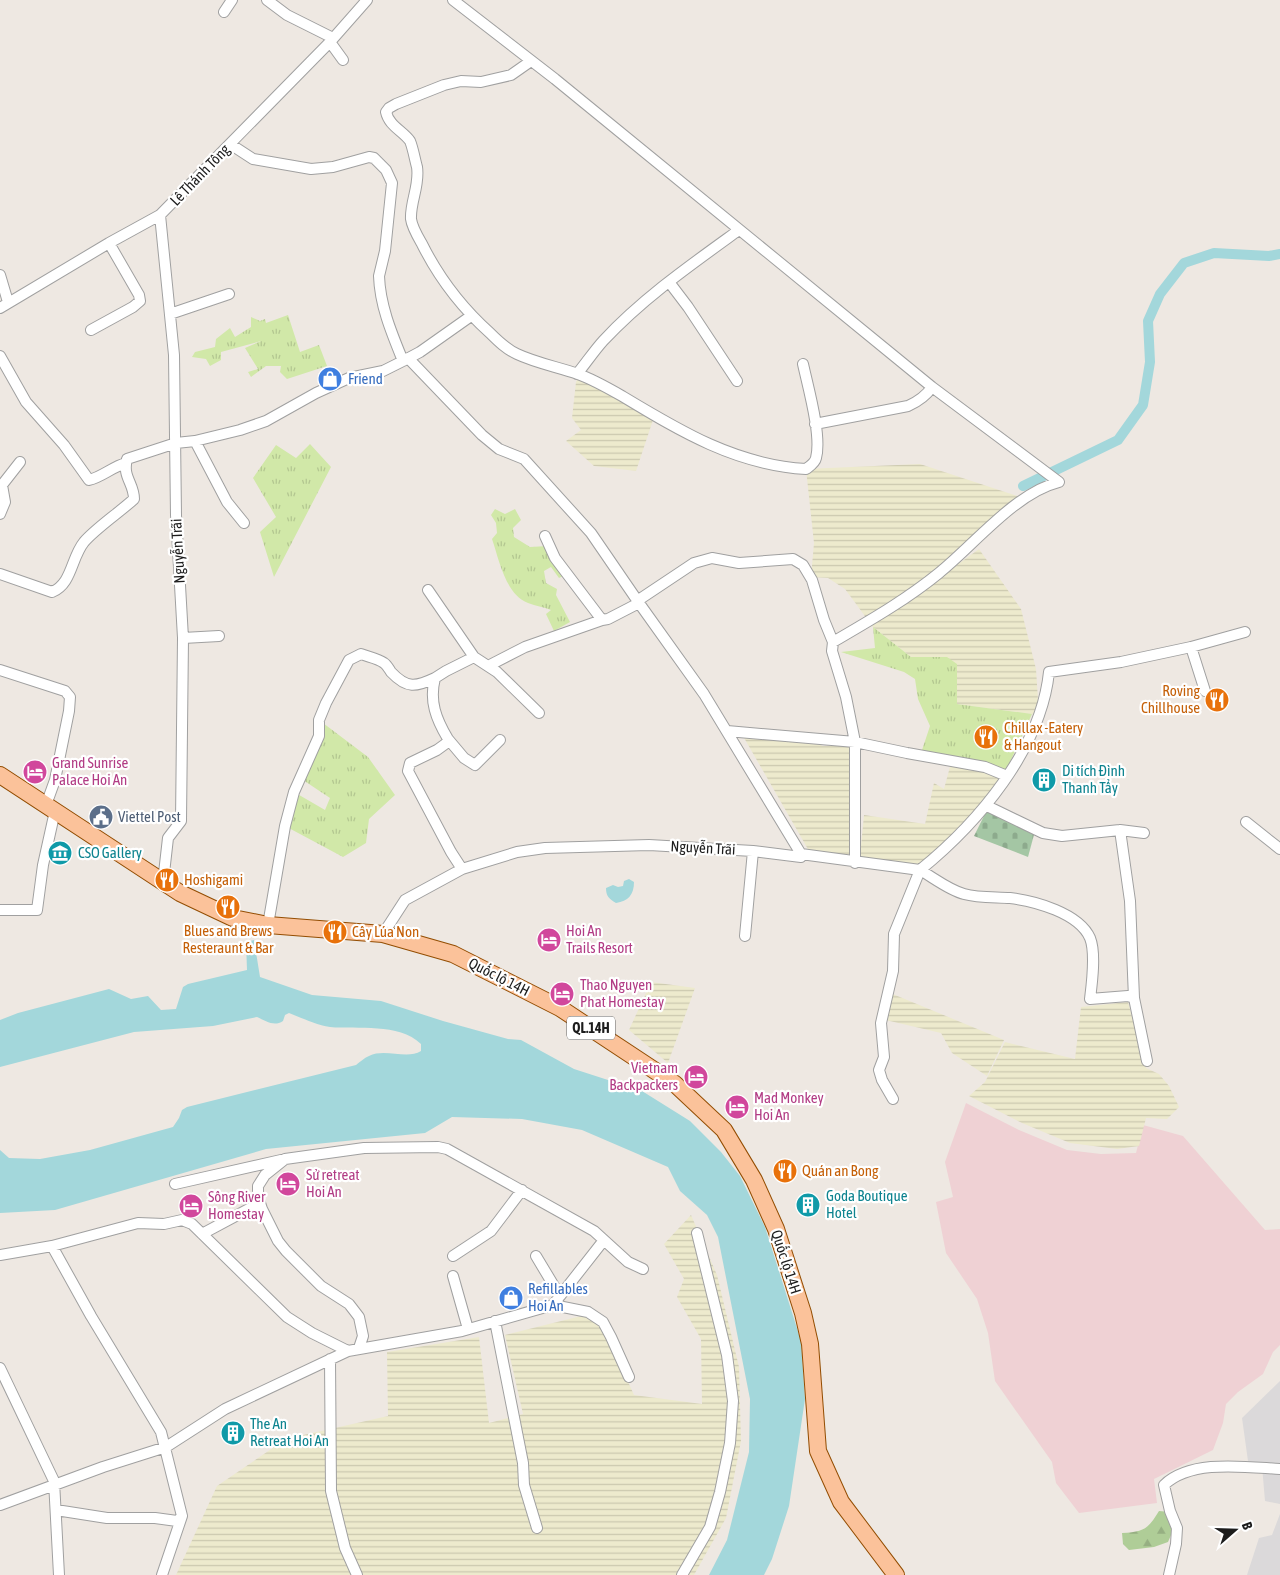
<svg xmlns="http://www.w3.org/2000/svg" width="1280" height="1575" font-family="'Asap Condensed',sans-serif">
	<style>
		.residential { fill: #dbd9da }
		.commercial { fill: #efd1d4 }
		.farmland { fill: url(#farmland-rules) }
		.grass { fill: url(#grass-tufts) }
		.forest { fill: url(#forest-firs) }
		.cemetery { fill: url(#cemetery-stones) }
		.water { fill: #a3d7db }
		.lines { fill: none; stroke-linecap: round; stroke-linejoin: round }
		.canal { stroke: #a3d7db; stroke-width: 10 }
		.street-casing { stroke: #a0a0a0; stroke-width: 12 }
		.primary-casing { stroke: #934d02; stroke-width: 18 }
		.street { stroke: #fff; stroke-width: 10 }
		.primary { stroke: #fbc29a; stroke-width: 16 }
		.labels { text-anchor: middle; stroke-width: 4.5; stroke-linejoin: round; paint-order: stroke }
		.shield { fill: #fff; stroke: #606060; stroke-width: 1 }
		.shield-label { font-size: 14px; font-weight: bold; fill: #1c1c1c }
		.street-label { font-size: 15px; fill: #1c1c1c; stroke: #fff }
		.shop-label { font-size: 15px; fill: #366cbe; stroke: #fff; text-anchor: start }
		.food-label { font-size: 15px; fill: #c56008; stroke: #fff; text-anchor: start }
		.hotel-label { font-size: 15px; fill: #b23c85; stroke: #fff; text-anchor: start }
		.culture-label { font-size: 15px; fill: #0d838f; stroke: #fff; text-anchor: start }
		.service-label { font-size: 15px; fill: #4e5e75; stroke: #fff; text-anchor: start }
	</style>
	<defs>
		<pattern id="farmland-rules" width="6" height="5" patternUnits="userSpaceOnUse" patternTransform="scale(1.25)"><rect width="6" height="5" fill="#edeacd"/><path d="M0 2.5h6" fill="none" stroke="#cbc8af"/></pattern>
		<pattern id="grass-tufts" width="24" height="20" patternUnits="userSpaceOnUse" patternTransform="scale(1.25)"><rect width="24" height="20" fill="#d1e8a8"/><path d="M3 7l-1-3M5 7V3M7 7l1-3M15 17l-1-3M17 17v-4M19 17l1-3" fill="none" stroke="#b3c690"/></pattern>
		<pattern id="forest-firs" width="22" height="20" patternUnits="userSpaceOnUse" patternTransform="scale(1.25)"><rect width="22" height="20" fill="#afcd97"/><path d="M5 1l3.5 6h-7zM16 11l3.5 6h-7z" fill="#96af82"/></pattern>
		<pattern id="cemetery-stones" width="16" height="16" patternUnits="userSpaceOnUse" patternTransform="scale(1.25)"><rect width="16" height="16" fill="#a4c6a4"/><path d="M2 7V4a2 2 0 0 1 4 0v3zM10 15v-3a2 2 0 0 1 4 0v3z" fill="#8daa8d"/></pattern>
	</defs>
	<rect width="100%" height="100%" fill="#eee8e2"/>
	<path class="residential" d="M1280,1381V1504L1265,1501L1262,1466L1248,1461L1242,1418Z
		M1280,1514V1575H1247L1259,1538L1272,1535Z"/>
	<path class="commercial" d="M966,1103L1019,1130L1067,1150L1101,1154L1136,1153L1143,1125L1183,1136L1265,1230L1280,1229V1345L1273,1352L1263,1374L1238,1392L1226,1404L1223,1423L1213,1450L1154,1479L1157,1503L1079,1513L1056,1483L1052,1462L995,1381L988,1333L977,1299L946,1253L936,1202L953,1197L945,1162Z"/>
	<path class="farmland" d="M580,375L654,417L636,471L594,466L566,441L581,430L572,418L576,382Z
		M920,464L1020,497L956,550L913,592L881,620L979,549L1021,609L1036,669L1039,715L957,704L947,657H911L873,627L845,589L828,578L811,577L814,543L806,469Z
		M743,736L760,739L816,740L822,746H861L854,853L848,856L809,851Z
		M951,763L1005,777L984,811L915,867L862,861L860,856L864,815L925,824L934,783L944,789Z
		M651,982L695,988L668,1063L629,1030Z
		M883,990L1004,1040L987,1076L952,1053L941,1033L877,1018Z
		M1128,1002L1146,1068L1159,1074L1169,1086L1179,1107L1167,1119L1146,1118L1139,1146L1117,1149L1070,1143L1022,1123L969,1096L985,1082L1005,1042L1075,1059L1081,1007Z
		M691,1215L717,1275L739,1367L741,1441L726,1518L694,1575H176L217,1486L286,1439L388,1416L387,1352L479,1337L489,1423L523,1414L505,1335L585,1315L605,1331L634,1395L702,1404L701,1339L677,1297L684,1279L664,1244Z"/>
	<path class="grass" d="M288,315L300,352L319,345L327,366L287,379L280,372L281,366H266L251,377L248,372L258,369L245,348L261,341L221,352V360L210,366L206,359L192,357L195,352L215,347L216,339L230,328L235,337L251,327V317L260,321L265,319L266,323Z
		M310,444L331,467L274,577L260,532L276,517L253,478L276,445L296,458Z
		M495,509L505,514L515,509L521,520L513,528L514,537L530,547L548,546L567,574L559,578L551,567L544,571L546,583L557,589L556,595L570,622L554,631L546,614L551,610C543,607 536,606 528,603C505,594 499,559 492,539L497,533L496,523L491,515Z
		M873,627L911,657H947L957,664V704L1032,714L1005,773L920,756L930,726L918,699L915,679L904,672L841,652L875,648Z
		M319,720L368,757L395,795L369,819L366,843L343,857L285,826L294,792L325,810L330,798L300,778Z"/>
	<path class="forest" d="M1159,1511L1170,1512L1175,1526L1168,1542L1154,1547L1129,1550L1123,1544L1122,1533C1144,1532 1148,1529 1159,1511Z"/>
	<path class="cemetery" d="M987,810L1035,831L1028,857L974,836Z"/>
	<path class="water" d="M629,879L634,882C634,895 628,901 616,903C609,899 606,896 606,888L613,885L618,887L623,886L624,881Z
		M254,940L260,977L312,995L381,1001L443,1021L508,1039L521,1040L574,1069L642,1091L690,1121L721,1152L740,1176L765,1227L801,1341L805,1399L789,1506L772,1559L764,1575H709L727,1540L749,1452L750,1399L718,1237L707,1215L680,1191L668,1167L582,1130L522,1119L452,1117L425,1133L266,1149L55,1210L0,1213V1150L9,1158L40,1159L90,1150L173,1127L179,1118L182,1110L187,1107L356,1065C360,1062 364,1058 369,1056C385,1048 407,1060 421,1051V1044C398,1022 358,1030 330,1027C316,1025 302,1018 289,1013L285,1015L283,1021C274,1027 266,1021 257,1017L213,1026L134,1032L0,1067V1020L18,1013L109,989L131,999L148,996L161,1010L176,1009L183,987L188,984L247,970L246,942Z"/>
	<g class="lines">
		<path class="canal" d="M1023,486L1118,440L1143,405L1150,362L1148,321L1160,294L1184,263L1214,253L1269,256L1280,254"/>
		<defs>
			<path id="street" d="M267,0L287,15L333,38
				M453,0L555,79L932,387L1059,482C1015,493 974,545 939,573C906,600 869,621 833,642
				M224,12L232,0
				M330,42L343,60
				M531,61L511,75L481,82L461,81L444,85L396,104L389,108L386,112C389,126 403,131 410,141C413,148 415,160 417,167C420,185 410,202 411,219C412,227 418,237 422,244C439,278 461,307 490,333C498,341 506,349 517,354C536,363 558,367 578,374C592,379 608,388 622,396C680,431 736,465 806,469C810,466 815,463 816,458C822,436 808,387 803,364
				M230,144L253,159L311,169L333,167L369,157L374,158L386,170L392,183L385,251L379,276C380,306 392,334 403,361
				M160,215L174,355L176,515L183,638L181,821L168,838L163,882
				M0,275L8,302
				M669,282L688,307L737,381
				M0,308L109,243L160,215L330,42L367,0
				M170,314L229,294
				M91,330L133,307L140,301L139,295L109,243
				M0,356L26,402L64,445L89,480C102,477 112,467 126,463
				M408,358L482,435L499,449L524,459L591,533L639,603L704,694L801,854
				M577,374C586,363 594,351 603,341C643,298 692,264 739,230
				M815,424L908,406C917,402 926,396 932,387
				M195,441L227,502L244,523
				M0,514L5,502L2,485L20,462
				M545,536L555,558L602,620
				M0,574L52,592C72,584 71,558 84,542C96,528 120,512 134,499C134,483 122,477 127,459L176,443L195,441L240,430L266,421L316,393L349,378L383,371L403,361L420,352L471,316
				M428,590L474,657L497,672L539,713
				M637,601L694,563L712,558L739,563L793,559L803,565L812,580L824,620L833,642L832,651L846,697L855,742V863
				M183,638L219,636
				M1191,647L1205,691
				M488,666L525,647L602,620L608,619L639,603
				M0,670L65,691L70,697L69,711L55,780L46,805
				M727,731L855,742L907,753L985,767L1007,776
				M448,739L464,758L475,765L500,740
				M987,806L1043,833L1062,836L1120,830L1144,833
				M1246,822L1280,849
				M1120,830L1130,901L1134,998
				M462,869L451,852L408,771L410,763L437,750L448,742V739C436,719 429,701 435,678L446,671L474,657
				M0,910H37L43,865L55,811
				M268,925L285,826L294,792L319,736V720L326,703L349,660L361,654C368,657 377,658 384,663C387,665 389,669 391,672C407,689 416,687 435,678
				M383,934L405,900L462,869L517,852L545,848L649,845L753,851L801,857V854L920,870C978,823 1041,749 1049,672L1121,662L1191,647L1245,632
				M745,936L753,851
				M893,1099L882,1080L879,1070L884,1057L881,1023L893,971L894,934L920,870C934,878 949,890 964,894C978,898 995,897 1010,898C1035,901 1079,913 1090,938C1096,953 1092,983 1090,999L1128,996L1134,998L1147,1061
				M175,1184L281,1160
				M202,1234L260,1203
				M52,1246L91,1316L161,1432L182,1516L162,1575
				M0,1255L52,1246L138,1223L164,1224L182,1220L192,1224L287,1317L312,1333L348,1351
				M453,1256L491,1231L522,1190
				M536,1256L560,1296
				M453,1276L468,1329
				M553,1305L604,1240
				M495,1321L523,1463L524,1485L537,1528
				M359,1348L363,1336L359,1317L349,1304L321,1286L286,1251L278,1241L262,1209L258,1197V1186L265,1175L285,1159L364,1148L438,1147L447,1149L594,1231L628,1262L643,1269
				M330,1359L331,1491L345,1548L357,1575
				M0,1368L54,1481L59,1575
				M0,1505L103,1467L166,1447L225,1409L348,1351L462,1331L553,1305L588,1312L603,1322L611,1337L629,1377
				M56,1510L107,1518H155L177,1521L181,1518
				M682,1575L710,1527L720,1492L730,1443L733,1401L727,1355L697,1233
				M1169,1575L1176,1544L1177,1528L1170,1511L1164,1485C1191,1459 1245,1467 1280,1469"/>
			<path id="primary" d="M0,775L180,893L233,918L268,925L383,934L453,954L560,1008L675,1084L724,1130L754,1180L776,1229L803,1313L810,1344L818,1451L841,1502L896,1575"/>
		</defs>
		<use href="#street" class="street-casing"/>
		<use href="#primary" class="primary-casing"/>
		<use href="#street" class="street"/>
		<use href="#primary" class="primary"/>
	</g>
	<defs>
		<symbol id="shop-disc" viewBox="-11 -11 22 22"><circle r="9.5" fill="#3f7fe0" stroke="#fff"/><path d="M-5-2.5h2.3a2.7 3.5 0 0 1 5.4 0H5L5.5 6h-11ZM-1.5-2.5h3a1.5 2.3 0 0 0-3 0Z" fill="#fff"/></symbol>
		<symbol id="restaurant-disc" viewBox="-11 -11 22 22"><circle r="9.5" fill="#e8710a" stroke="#fff"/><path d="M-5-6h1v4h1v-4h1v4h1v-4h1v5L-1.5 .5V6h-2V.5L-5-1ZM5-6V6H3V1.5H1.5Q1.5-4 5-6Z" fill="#fff"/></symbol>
		<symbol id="hotel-disc" viewBox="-11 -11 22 22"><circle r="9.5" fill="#d1479c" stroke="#fff"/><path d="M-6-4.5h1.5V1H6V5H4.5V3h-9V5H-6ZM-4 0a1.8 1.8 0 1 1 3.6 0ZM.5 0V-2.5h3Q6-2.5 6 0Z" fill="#fff"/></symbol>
		<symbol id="building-disc" viewBox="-11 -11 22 22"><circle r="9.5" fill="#0f9aa8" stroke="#fff"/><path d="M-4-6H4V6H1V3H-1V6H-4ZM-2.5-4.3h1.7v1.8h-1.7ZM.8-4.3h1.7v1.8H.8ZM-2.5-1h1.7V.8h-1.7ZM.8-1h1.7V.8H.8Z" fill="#fff"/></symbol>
		<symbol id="civic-disc" viewBox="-11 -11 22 22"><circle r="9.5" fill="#5c6f8a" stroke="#fff"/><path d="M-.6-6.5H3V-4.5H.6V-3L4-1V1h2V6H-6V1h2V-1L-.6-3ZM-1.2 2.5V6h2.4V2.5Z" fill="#fff"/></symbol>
		<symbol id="museum-disc" viewBox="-11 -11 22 22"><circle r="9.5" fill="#0f9aa8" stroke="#fff"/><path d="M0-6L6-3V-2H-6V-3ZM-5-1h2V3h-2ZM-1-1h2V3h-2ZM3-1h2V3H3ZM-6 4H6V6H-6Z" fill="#fff"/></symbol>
	</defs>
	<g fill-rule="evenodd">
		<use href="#shop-disc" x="316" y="365" width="28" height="28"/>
		<use href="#restaurant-disc" x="1203" y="686" width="28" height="28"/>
		<use href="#restaurant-disc" x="972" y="723" width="28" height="28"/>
		<use href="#hotel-disc" x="21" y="758" width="28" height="28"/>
		<use href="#building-disc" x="1030" y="766" width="28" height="28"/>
		<use href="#civic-disc" x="87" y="803" width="28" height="28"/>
		<use href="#museum-disc" x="46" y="839" width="28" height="28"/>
		<use href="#restaurant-disc" x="153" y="866" width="28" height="28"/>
		<use href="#restaurant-disc" x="214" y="893" width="28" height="28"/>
		<use href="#restaurant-disc" x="321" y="918" width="28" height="28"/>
		<use href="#hotel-disc" x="535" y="926" width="28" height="28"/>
		<use href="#hotel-disc" x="548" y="980" width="28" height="28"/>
		<use href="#hotel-disc" x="682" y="1063" width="28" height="28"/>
		<use href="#hotel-disc" x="723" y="1093" width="28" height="28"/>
		<use href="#restaurant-disc" x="771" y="1157" width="28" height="28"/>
		<use href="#hotel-disc" x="274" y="1170" width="28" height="28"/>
		<use href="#building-disc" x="794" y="1191" width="28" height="28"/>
		<use href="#hotel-disc" x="177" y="1192" width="28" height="28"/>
		<use href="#shop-disc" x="497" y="1284" width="28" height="28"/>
		<use href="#building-disc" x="219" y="1419" width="28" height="28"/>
	</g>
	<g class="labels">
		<rect class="shield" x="567" y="1016.5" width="48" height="23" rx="4"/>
		<g class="shield-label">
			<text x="591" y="1033">QL.14H</text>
		</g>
		<g class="street-label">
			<text transform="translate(200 175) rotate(-46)" y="5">Lê Thánh Tông</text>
			<text transform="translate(178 551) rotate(-93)" y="5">Nguyễn Trãi</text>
			<text transform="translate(703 848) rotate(3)" y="5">Nguyễn Trãi</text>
			<text transform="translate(499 977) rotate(27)" y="5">Quốc lộ 14H</text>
			<text transform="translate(786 1262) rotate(72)" y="5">Quốc lộ 14H</text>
		</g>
		<g class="shop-label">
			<text x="348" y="384">Friend</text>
			<text x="528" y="1294">Refillables<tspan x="528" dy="17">Hoi An</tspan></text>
		</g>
		<g class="food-label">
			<text x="1200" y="696" text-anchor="end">Roving<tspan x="1200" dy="17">Chillhouse</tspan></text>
			<text x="1004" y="733">Chillax -Eatery<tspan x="1004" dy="17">&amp; Hangout</tspan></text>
			<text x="184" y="885">Hoshigami</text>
			<text x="228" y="936" text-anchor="middle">Blues and Brews<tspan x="228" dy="17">Resteraunt &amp; Bar</tspan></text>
			<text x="352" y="937">Cây Lúa Non</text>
			<text x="802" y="1176">Quán an Bong</text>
		</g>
		<g class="hotel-label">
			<text x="52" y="768">Grand Sunrise<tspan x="52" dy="17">Palace Hoi An</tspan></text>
			<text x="566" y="936">Hoi An<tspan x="566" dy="17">Trails Resort</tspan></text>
			<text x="580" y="990">Thao Nguyen<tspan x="580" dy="17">Phat Homestay</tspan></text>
			<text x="678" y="1073" text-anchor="end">Vietnam<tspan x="678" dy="17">Backpackers</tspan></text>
			<text x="754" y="1103">Mad Monkey<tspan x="754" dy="17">Hoi An</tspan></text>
			<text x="306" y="1180">Sử retreat<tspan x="306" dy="17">Hoi An</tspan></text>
			<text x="208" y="1202">Sông River<tspan x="208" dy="17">Homestay</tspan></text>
		</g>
		<g class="culture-label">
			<text x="1062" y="776">Di tích Đình<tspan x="1062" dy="17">Thanh Tẩy</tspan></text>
			<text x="78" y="858">CSO Gallery</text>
			<text x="826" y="1201">Goda Boutique<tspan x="826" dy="17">Hotel</tspan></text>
			<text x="250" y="1429">The An<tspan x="250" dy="17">Retreat Hoi An</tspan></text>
		</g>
		<g class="service-label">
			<text x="118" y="822">Viettel Post</text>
		</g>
	</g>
	<g transform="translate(1235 1530) rotate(70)" stroke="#ffffff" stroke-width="4" paint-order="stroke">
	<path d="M0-4L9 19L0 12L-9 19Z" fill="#1c1c1c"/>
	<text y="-8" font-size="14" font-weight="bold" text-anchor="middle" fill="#1c1c1c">B</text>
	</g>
</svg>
